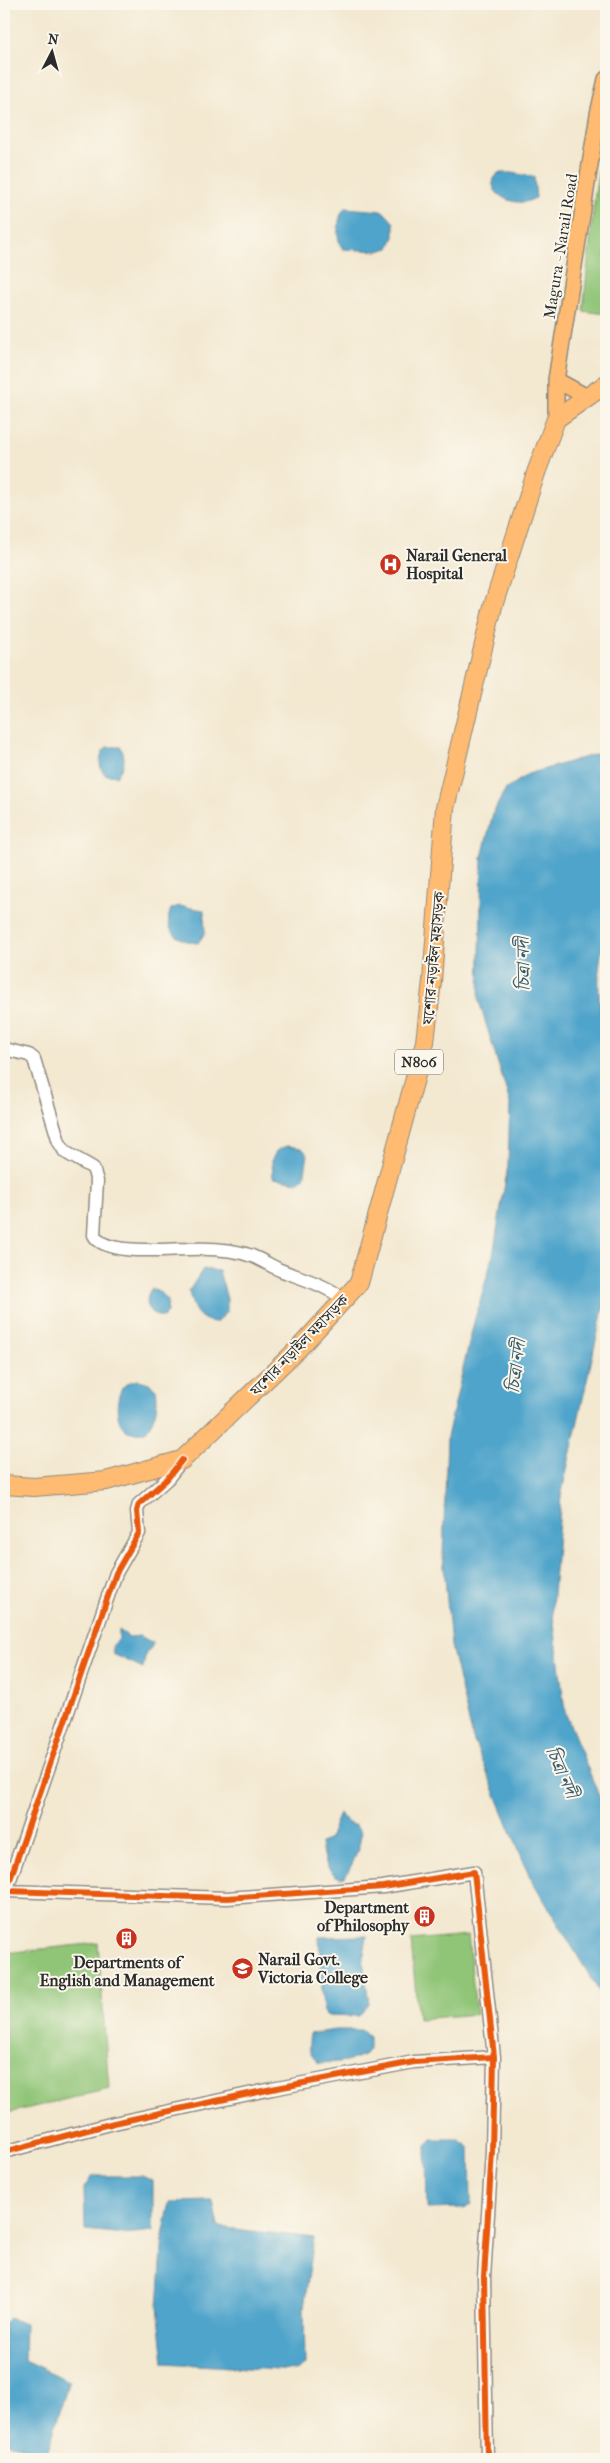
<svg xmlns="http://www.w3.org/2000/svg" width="610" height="2463" font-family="'IM FELL French Canon','Noto Serif Bengali',serif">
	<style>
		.green { fill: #90c577; stroke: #5e7851 }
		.water { fill: #4fa4cb; stroke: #3d687b }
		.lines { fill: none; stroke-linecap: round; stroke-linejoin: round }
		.minor-casing { stroke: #8f8a7e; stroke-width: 15 }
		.major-casing { stroke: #8f8a7e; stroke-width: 18 }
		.highway-casing { stroke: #8f8a7e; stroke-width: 20 }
		.minor { stroke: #fff; stroke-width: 12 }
		.major { stroke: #ffbb71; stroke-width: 15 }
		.highway { stroke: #ffbb71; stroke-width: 18 }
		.cycleway-casing { stroke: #fbf7ec; stroke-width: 9 }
		.cycleway { stroke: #e8590c; stroke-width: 6 }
		.labels { text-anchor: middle; stroke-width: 4; stroke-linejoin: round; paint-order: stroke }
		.shield { fill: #fbf7ec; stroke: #696865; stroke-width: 1 }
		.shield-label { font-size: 15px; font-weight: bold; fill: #2b2b2b }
		.street-label { font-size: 16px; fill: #2b2b2b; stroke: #fbf7ec }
		.poi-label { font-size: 16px; font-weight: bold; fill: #2b2b2b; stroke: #fbf7ec; text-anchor: start }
		.water-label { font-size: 18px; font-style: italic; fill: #395b6b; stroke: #fbf7ec }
	</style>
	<rect width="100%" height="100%" fill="#fbf7ec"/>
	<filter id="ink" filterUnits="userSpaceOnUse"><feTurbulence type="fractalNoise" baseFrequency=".02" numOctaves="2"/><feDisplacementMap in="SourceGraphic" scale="10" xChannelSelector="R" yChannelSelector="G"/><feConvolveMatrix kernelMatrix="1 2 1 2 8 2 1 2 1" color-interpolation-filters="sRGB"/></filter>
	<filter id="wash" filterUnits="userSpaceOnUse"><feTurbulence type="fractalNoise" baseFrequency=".0096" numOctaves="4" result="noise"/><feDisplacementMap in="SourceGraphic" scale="20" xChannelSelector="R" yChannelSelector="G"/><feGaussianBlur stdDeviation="1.12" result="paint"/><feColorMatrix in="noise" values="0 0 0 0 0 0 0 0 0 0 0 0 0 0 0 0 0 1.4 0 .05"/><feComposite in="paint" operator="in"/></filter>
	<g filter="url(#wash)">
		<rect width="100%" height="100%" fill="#f3e8d0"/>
		<path class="green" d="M606,124V314L583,311L595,194Z
			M468,1935L476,2014L418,2019L411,1940Z
			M98,1943L109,2089L4,2114V1953Z"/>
		<path class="water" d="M498,173H512L534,177L536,198C532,199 528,202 524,202C508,204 482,190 498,173Z
			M345,208L383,211L394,223V237L389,248L378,251L343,249C335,240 337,217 345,208Z
			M107,747H121C126,759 125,766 116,776C113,775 110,776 107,775C97,772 99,752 107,747Z
			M606,751V934C594,970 599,1009 606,1047V1296L561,1496L552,1607L565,1712L606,1813V2003L530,1877L473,1739L451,1646L443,1555L447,1437L474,1322L493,1255L508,1165L510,1103L479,1001L482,857L493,813L505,790L528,774Z
			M179,906L204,910L205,933L198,943C179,942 162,930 171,909Z
			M286,1146L302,1148L308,1155L304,1178L298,1182L273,1178L272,1160L276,1151Z
			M203,1269L219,1271L227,1299V1311L217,1322C198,1322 192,1308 189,1291Z
			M151,1289L157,1290L168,1300L167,1312L163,1317L154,1315C146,1308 145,1298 151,1289Z
			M138,1380L149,1383L156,1389C159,1405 155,1420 145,1432C138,1432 131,1434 125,1429C114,1420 115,1393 126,1384C129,1382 134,1381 138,1380Z
			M119,1630L129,1637L140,1636L153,1643L151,1648L146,1652L143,1668L113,1654L112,1647L119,1638Z
			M339,1813L348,1823L356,1826L361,1833C360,1849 353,1863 345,1877L340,1878C327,1872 322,1857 321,1843L329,1839Z
			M367,1936L363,1960L369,2003L359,2016L326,2015L323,2010L319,1937Z
			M335,2030H361L369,2037V2050C355,2063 337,2062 319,2063C308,2054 308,2048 310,2034Z
			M432,2139H458L470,2148L471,2204L463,2208L427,2209L426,2146Z
			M92,2176H142L153,2181V2231L125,2234L85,2230L84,2188Z
			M213,2201L218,2227L314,2238L304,2307L305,2365L296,2371L164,2363L158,2307L163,2236L170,2202Z
			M9,2318L25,2324L24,2360L69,2381L47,2453L4,2442V2323Z"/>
	</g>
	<g filter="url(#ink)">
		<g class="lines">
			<defs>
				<path id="minor" d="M4,1049L29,1055L34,1059L59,1142L65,1152L93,1168L97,1181L94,1235C104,1256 168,1249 188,1249C209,1248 233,1249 252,1256C262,1260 271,1266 280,1270C303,1279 324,1284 345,1300
					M182,1460L167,1479L139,1504L137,1511L139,1533L116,1573L6,1891L227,1898L383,1887L474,1872L494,2057L492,2151L484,2277L487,2459
					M4,2152L114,2123L272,2089L414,2062L494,2057"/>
				<path id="major" d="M556,380L587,397
					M556,419V380L598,114L606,79"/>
				<path id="highway" d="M4,1485L34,1487L106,1481L182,1460L299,1348L359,1283L425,1042L432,981L445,808L493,606L536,473L556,419L606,384"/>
			</defs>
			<use href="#minor" class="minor-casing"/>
			<use href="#major" class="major-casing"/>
			<use href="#highway" class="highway-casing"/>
			<use href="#minor" class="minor"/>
			<use href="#major" class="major"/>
			<use href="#highway" class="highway"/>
			<defs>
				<path id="cycleway" d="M182,1460L167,1479L139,1504L137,1511L139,1533L116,1573L6,1891L227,1898L383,1887L474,1872L494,2057L492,2151L484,2277L487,2459
					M4,2152L114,2123L272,2089L414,2062L494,2057"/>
			</defs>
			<use href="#cycleway" class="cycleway-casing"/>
			<use href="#cycleway" class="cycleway"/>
		</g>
	</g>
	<defs>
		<symbol id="hospital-disc" viewBox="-11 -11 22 22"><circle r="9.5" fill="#c8321e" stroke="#fbf7ec"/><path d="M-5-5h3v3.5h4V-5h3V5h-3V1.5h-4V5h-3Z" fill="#fff"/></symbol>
		<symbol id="building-disc" viewBox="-11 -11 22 22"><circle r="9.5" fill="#c8321e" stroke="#fbf7ec"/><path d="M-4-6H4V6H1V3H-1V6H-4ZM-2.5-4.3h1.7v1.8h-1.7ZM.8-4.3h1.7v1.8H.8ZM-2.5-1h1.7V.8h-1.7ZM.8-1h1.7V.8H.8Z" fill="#fff"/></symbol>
		<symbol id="university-disc" viewBox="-11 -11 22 22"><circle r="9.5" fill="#c8321e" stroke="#fbf7ec"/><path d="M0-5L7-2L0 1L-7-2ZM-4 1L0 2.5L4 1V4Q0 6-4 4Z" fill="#fff"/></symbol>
	</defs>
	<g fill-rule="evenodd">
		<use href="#hospital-disc" x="378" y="552" width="25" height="25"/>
		<use href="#building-disc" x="412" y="1904" width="25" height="25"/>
		<use href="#building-disc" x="114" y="1926" width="25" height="25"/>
		<use href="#university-disc" x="230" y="1956" width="25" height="25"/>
	</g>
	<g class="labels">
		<rect class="shield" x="395" y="1049.5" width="48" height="25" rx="4"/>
		<g class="shield-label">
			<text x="419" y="1067">N806</text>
		</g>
		<g class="street-label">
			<text transform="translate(560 246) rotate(-81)" y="6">Magura - Narail Road</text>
			<text transform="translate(433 958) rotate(-85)" y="6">যশোর-নড়াইল মহাসড়ক</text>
			<text transform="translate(299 1345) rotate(-46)" y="6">যশোর-নড়াইল মহাসড়ক</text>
		</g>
		<g class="poi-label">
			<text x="406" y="561">Narail General<tspan x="406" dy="18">Hospital</tspan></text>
			<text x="409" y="1913" text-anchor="end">Department<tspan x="409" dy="18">of Philosophy</tspan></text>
			<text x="258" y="1965">Narail Govt.<tspan x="258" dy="18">Victoria College</tspan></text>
			<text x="127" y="1968" text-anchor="middle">Departments of<tspan x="127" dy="18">English and Management</tspan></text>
		</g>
		<g class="water-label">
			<text transform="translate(523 964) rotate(-91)" y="6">চিত্রা নদী</text>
			<text transform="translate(516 1366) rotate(-83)" y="6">চিত্রা নদী</text>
			<text transform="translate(562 1772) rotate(66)" y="6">চিত্রা নদী</text>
		</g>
	</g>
	<rect width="610" height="2463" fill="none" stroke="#fbf7ec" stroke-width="20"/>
	<g transform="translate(52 52) rotate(6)" stroke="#fbf7ec" stroke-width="4" paint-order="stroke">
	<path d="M0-4L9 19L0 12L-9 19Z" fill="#2b2b2b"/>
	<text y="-8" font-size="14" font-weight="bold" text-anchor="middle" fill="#2b2b2b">N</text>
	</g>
</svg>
